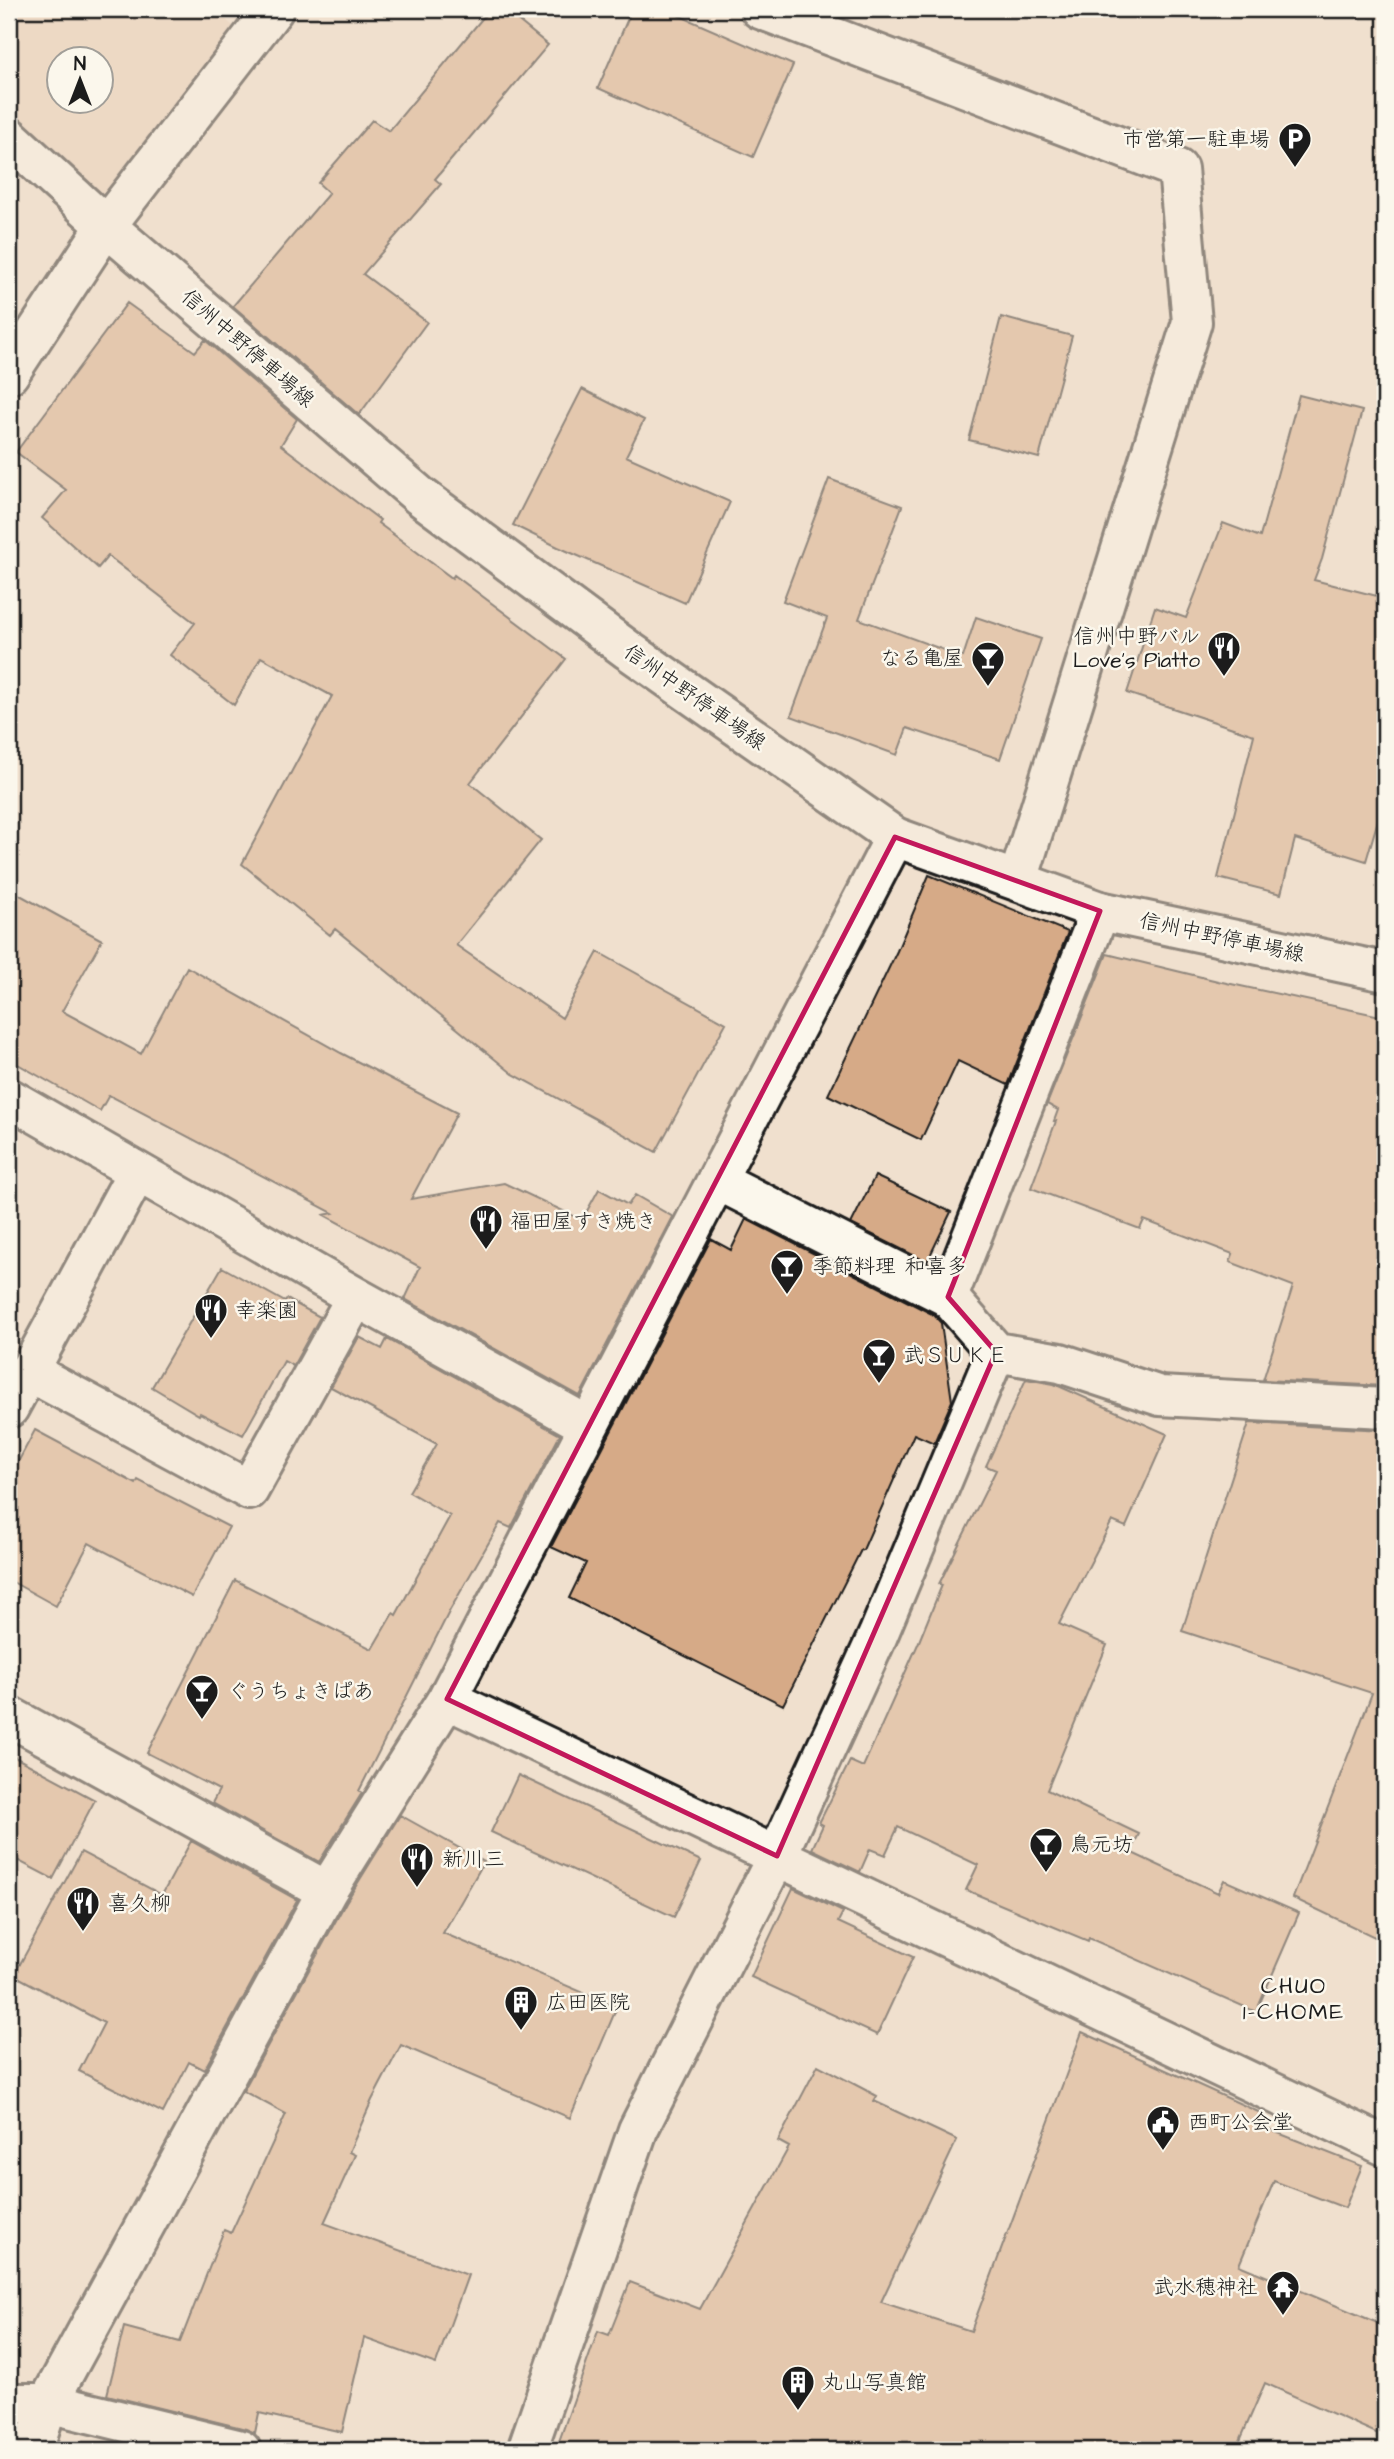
<svg xmlns="http://www.w3.org/2000/svg" width="1394" height="2459" font-family="'Architects Daughter','Klee One',sans-serif">
	<style>
		.built { fill: #e8d0b9; fill-rule: evenodd }
		.building { fill: #d6aa87; stroke: #1c1c1c; stroke-width: 2 }
		.lines { fill: none; stroke-linecap: round; stroke-linejoin: round }
		.minor-casing { stroke: #1c1c1c; stroke-width: 44 }
		.tertiary-casing { stroke: #1c1c1c; stroke-width: 44 }
		.secondary-casing { stroke: #1c1c1c; stroke-width: 44 }
		.minor { stroke: #fbf7ec; stroke-width: 38 }
		.tertiary { stroke: #fbf7ec; stroke-width: 38 }
		.secondary { stroke: #fbf7ec; stroke-width: 38 }
		.marked { fill: none; stroke: #c2185b; stroke-width: 5; stroke-linejoin: round }
		.labels { text-anchor: middle; stroke-width: 5; stroke-linejoin: round; paint-order: stroke }
		.poi-label { font-size: 21px; fill: #1c1c1c; stroke: #fbf7ec; text-anchor: start }
		.street-label { font-size: 21px; fill: #1c1c1c; stroke: #fbf7ec }
		.neighbourhood-label { font-size: 23px; letter-spacing: 2px; fill: #1c1c1c; stroke: #fbf7ec }
	</style>
	<rect width="100%" height="100%" fill="#f0e0ce"/>
	<filter id="ink" filterUnits="userSpaceOnUse"><feTurbulence type="fractalNoise" baseFrequency=".0143" numOctaves="2"/><feDisplacementMap in="SourceGraphic" scale="14" xChannelSelector="R" yChannelSelector="G"/><feConvolveMatrix kernelMatrix="1 2 1 2 8 2 1 2 1" color-interpolation-filters="sRGB"/></filter>
	<g filter="url(#ink)">
		<path class="built" d="M9,9H213L250,40L106,226L9,137ZM60,60H102V102H60Z"/>
		<path class="building" d="M490,9H504L548,45L435,179L441,184L363,274L427,322L359,415L233,306L329,193L318,183L372,120L389,131Z
			M632,9H664L793,65L753,157L598,88Z
			M127,303L195,352L205,340L297,419L281,445L380,520L378,523L452,578L454,575L566,659L470,783L541,840L456,945L562,1018L598,952L726,1023L656,1152L513,1074L335,929L330,935L242,864L332,696L261,657L234,705L170,655L195,623L108,556L98,568L42,518L66,490L16,452Z
			M1001,317L1072,336L1039,458L969,440Z
			M582,389L644,420L626,456L730,502L685,603L558,547L513,525Z
			M1299,395L1362,411L1322,559L1314,580L1385,598V796L1366,861L1295,839L1281,894L1218,878L1254,735L1127,693L1155,607L1186,618L1223,523L1260,537Z
			M829,479L902,506L859,619L963,657L976,617L1041,639L1000,759L907,728L897,755L791,716L827,618L783,601Z
			M929,875L1068,932L1008,1085L958,1061L921,1140L828,1095L897,951Z
			M9,889L102,940L62,1011L141,1054L187,967L341,1053L457,1113L411,1199L504,1183L582,1220L599,1189L628,1205L635,1195L673,1217L580,1396L405,1299L420,1267L324,1215L333,1213L109,1095L100,1111L9,1059Z
			M1107,954L1222,982L1385,1017V1386L1263,1380L1293,1286L1230,1262L1233,1254L1144,1220L1140,1229L1031,1188L1056,1121H1054L1058,1110L1047,1104Z
			M875,1176L951,1212L927,1262L851,1224Z
			M746,1219L934,1315L941,1323L952,1401L934,1443L914,1434L863,1550H861L783,1705L569,1598L586,1563L551,1547L711,1239L731,1250Z
			M222,1267L285,1302L287,1299L320,1317L293,1366L284,1361L243,1435L200,1413L199,1415L152,1387Z
			M359,1337L382,1349L387,1339L560,1435L511,1528L500,1523L450,1610L359,1791L362,1793L319,1862L212,1803L219,1790L147,1753L235,1580L372,1649L393,1613L396,1615L450,1516L409,1492L437,1444L331,1387Z
			M1026,1379L1054,1384L1167,1434L1126,1527L1112,1521L1059,1624L1107,1645L1047,1790L1139,1834L1130,1852L1218,1893L1224,1880L1299,1913L1256,2012L1089,1938L1088,1941L966,1890L978,1865L898,1827L885,1855L870,1849L860,1872L812,1849L823,1825L819,1823L850,1761L863,1767L918,1644L942,1585L939,1584L996,1470L986,1466Z
			M1249,1423L1385,1430V1942L1293,1898L1372,1693L1182,1631Z
			M35,1430L136,1484L138,1480L229,1527L192,1597L89,1543L56,1606L9,1580V1479Z
			M9,1754L95,1800L53,1879L9,1856Z
			M518,1775L701,1861L674,1917L491,1832Z
			M400,1815L484,1862L443,1933L617,2007L570,2118L401,2045L372,2100L349,2152L355,2155L324,2223L468,2275L436,2364L364,2338L342,2432L259,2413L255,2433L246,2429L107,2395L124,2327L180,2342L224,2230L231,2233L286,2114L243,2091L346,1902Z
			M191,1841L297,1900L204,2070L189,2062L163,2113L79,2071L104,2023L14,1975L81,1852L162,1895Z
			M793,1888L843,1912L838,1922L913,1957L877,2035L751,1977Z
			M1082,2032L1263,2114L1258,2125L1362,2166L1345,2208L1274,2181L1239,2265L1385,2326V2437L1265,2383L1236,2450H556L598,2331L609,2335L630,2282L700,2309L789,2147L778,2141L818,2065L877,2096L874,2101L957,2140L881,2302L971,2331Z"/>
		<g class="lines">
			<defs>
				<path id="minor" d="M760,9L1178,169L1192,322L1018,880
					M9,1098L356,1297L587,1425
					M717,1180L948,1297
					M996,1352L1060,1363L1160,1396L1385,1408
					M28,1371L249,1490L356,1297
					M9,1408L137,1172
					M447,1699L1385,2146
					M9,1716L327,1891
					M9,2403H48L241,2450
					M33,2450L48,2403L327,1891L447,1699L895,837
					M527,2450L638,2130L777,1856L878,1635L996,1352L948,1297L1100,911"/>
				<path id="tertiary" d="M106,226L274,9"/>
				<path id="secondary" d="M9,137L106,226L420,496L628,650L895,837L1100,911L1385,972
					M9,374L106,226"/>
			</defs>
			<use href="#minor" class="minor-casing"/>
			<use href="#tertiary" class="tertiary-casing"/>
			<use href="#secondary" class="secondary-casing"/>
			<use href="#minor" class="minor"/>
			<use href="#tertiary" class="tertiary"/>
			<use href="#secondary" class="secondary"/>
		</g>
	</g>
	<path d="M0 0H1394V2459H0ZM895,837L1100,911L948,1297L996,1352L777,1856L447,1699Z" fill="#f0e0ce" fill-opacity=".55" fill-rule="evenodd"/>
	<path class="marked" d="M895,837L1100,911L948,1297L996,1352L777,1856L447,1699Z"/>
	<defs>
		<symbol id="parking-pin" viewBox="-11 -11 22 30"><path d="M0 17L-7.5 6A9.5 9.5 0 1 1 7.5 6Z" fill="#1c1c1c" stroke="#fbf7ec"/><path d="M-3.5-5.5H1a3.5 3.5 0 0 1 0 7H-1V5.5H-3.5ZM-1-3.4V-.6H.8a1.4 1.4 0 0 0 0-2.8Z" fill="#fff"/></symbol>
		<symbol id="restaurant-pin" viewBox="-11 -11 22 30"><path d="M0 17L-7.5 6A9.5 9.5 0 1 1 7.5 6Z" fill="#1c1c1c" stroke="#fbf7ec"/><path d="M-5-6h1v4h1v-4h1v4h1v-4h1v5L-1.5 .5V6h-2V.5L-5-1ZM5-6V6H3V1.5H1.5Q1.5-4 5-6Z" fill="#fff"/></symbol>
		<symbol id="bar-pin" viewBox="-11 -11 22 30"><path d="M0 17L-7.5 6A9.5 9.5 0 1 1 7.5 6Z" fill="#1c1c1c" stroke="#fbf7ec"/><path d="M-6-5H6L.8 .8V4.5H3.5V6h-7V4.5H-.8V.8Z" fill="#fff"/></symbol>
		<symbol id="building-pin" viewBox="-11 -11 22 30"><path d="M0 17L-7.5 6A9.5 9.5 0 1 1 7.5 6Z" fill="#1c1c1c" stroke="#fbf7ec"/><path d="M-4-6H4V6H1V3H-1V6H-4ZM-2.5-4.3h1.7v1.8h-1.7ZM.8-4.3h1.7v1.8H.8ZM-2.5-1h1.7V.8h-1.7ZM.8-1h1.7V.8H.8Z" fill="#fff"/></symbol>
		<symbol id="civic-pin" viewBox="-11 -11 22 30"><path d="M0 17L-7.5 6A9.5 9.5 0 1 1 7.5 6Z" fill="#1c1c1c" stroke="#fbf7ec"/><path d="M-.6-6.5H3V-4.5H.6V-3L4-1V1h2V6H-6V1h2V-1L-.6-3ZM-1.2 2.5V6h2.4V2.5Z" fill="#fff"/></symbol>
		<symbol id="temple-pin" viewBox="-11 -11 22 30"><path d="M0 17L-7.5 6A9.5 9.5 0 1 1 7.5 6Z" fill="#1c1c1c" stroke="#fbf7ec"/><path d="M0-6L5-2H3V0L6.5 2.5H4V6H1.5V3h-3V6H-4V2.5H-6.5L-3 0V-2H-5Z" fill="#fff"/></symbol>
	</defs>
	<g fill-rule="evenodd">
		<use href="#parking-pin" x="1276" y="120" width="38" height="52"/>
		<use href="#restaurant-pin" x="1205" y="629" width="38" height="52"/>
		<use href="#bar-pin" x="969" y="639" width="38" height="52"/>
		<use href="#restaurant-pin" x="467" y="1202" width="38" height="52"/>
		<use href="#bar-pin" x="768" y="1247" width="38" height="52"/>
		<use href="#restaurant-pin" x="192" y="1291" width="38" height="52"/>
		<use href="#bar-pin" x="860" y="1336" width="38" height="52"/>
		<use href="#bar-pin" x="183" y="1672" width="38" height="52"/>
		<use href="#bar-pin" x="1027" y="1825" width="38" height="52"/>
		<use href="#restaurant-pin" x="398" y="1840" width="38" height="52"/>
		<use href="#restaurant-pin" x="64" y="1884" width="38" height="52"/>
		<use href="#building-pin" x="502" y="1983" width="38" height="52"/>
		<use href="#civic-pin" x="1144" y="2103" width="38" height="52"/>
		<use href="#temple-pin" x="1264" y="2268" width="38" height="52"/>
		<use href="#building-pin" x="779" y="2363" width="38" height="52"/>
	</g>
	<g class="labels">
		<g class="poi-label">
			<text x="1270" y="146" text-anchor="end">市営第一駐車場</text>
			<text x="1200" y="643" text-anchor="end">信州中野バル<tspan x="1200" dy="24">Love’s Piatto</tspan></text>
			<text x="964" y="665" text-anchor="end">なる亀屋</text>
			<text x="510" y="1228">福田屋すき焼き</text>
			<text x="812" y="1273">季節料理 和喜多</text>
			<text x="235" y="1317">幸楽園</text>
			<text x="903" y="1362">武ＳＵＫＥ</text>
			<text x="227" y="1698">ぐうちょきぱあ</text>
			<text x="1070" y="1851">鳥元坊</text>
			<text x="442" y="1866">新川三</text>
			<text x="108" y="1910">喜久柳</text>
			<text x="546" y="2009">広田医院</text>
			<text x="1188" y="2129">西町公会堂</text>
			<text x="1258" y="2294" text-anchor="end">武水穂神社</text>
			<text x="822" y="2389">丸山写真館</text>
		</g>
		<g class="street-label">
			<text transform="translate(248 348) rotate(41)" y="7">信州中野停車場線</text>
			<text transform="translate(695 697) rotate(35)" y="7">信州中野停車場線</text>
			<text transform="translate(1222 937) rotate(12)" y="7">信州中野停車場線</text>
		</g>
		<g class="neighbourhood-label">
			<text x="1294" y="1993">CHUO<tspan x="1294" dy="26">1-CHOME</tspan></text>
		</g>
	</g>
	<rect width="1394" height="2459" fill="none" stroke="#fbf7ec" stroke-width="35"/>
	<rect x="18" y="18" width="1359" height="2424" fill="none" stroke="#1c1c1c" stroke-width="2.5" filter="url(#ink)"/>
	<g transform="translate(80 80)"><circle r="33" fill="#fbf7ec" stroke="#a29f99" stroke-width="2"/>
	<path d="M0-5L12 26L0 18L-12 26Z" fill="#1c1c1c"/>
	<text y="-10" font-size="19" font-weight="bold" text-anchor="middle" fill="#1c1c1c">N</text>
	</g>
</svg>
